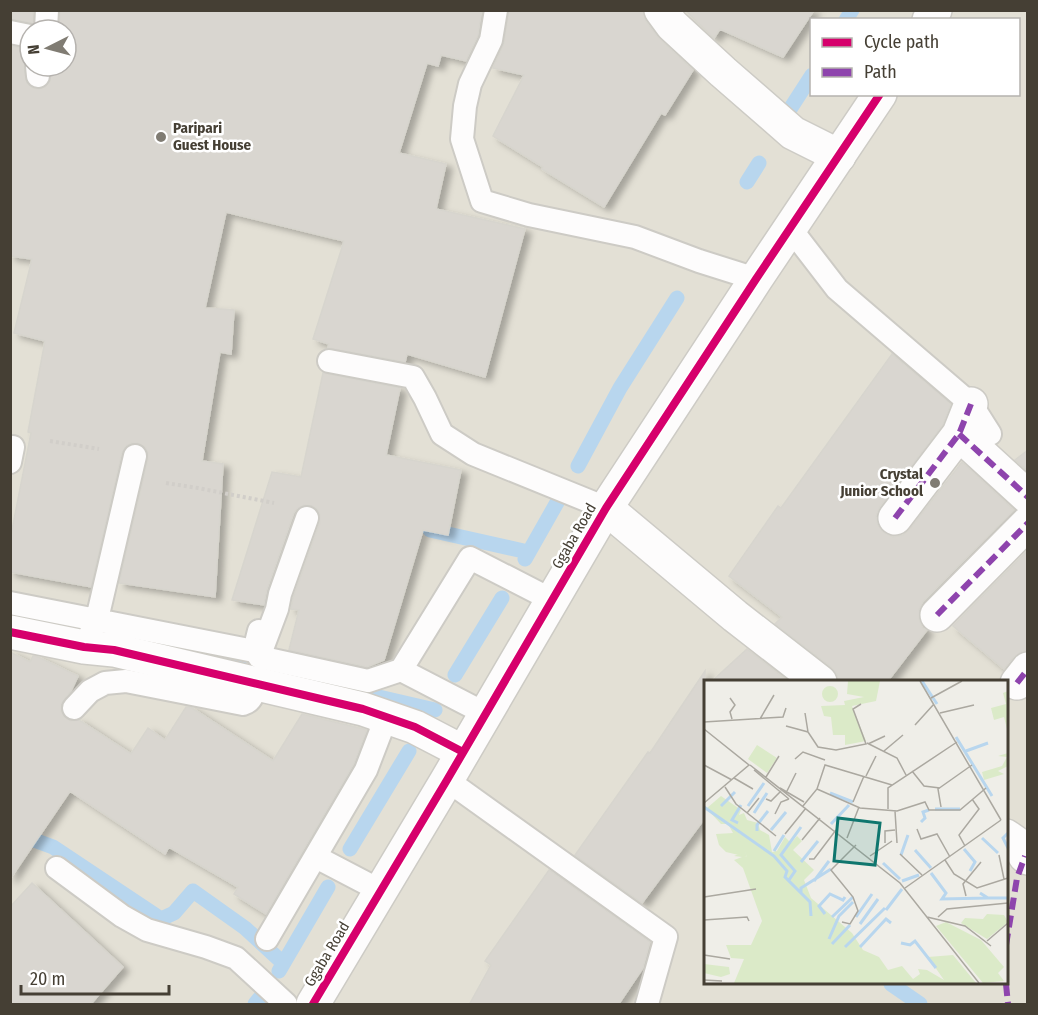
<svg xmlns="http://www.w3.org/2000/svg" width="1038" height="1015" font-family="'Fira Sans Condensed',sans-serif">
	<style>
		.residential { fill: #e3e0d5; fill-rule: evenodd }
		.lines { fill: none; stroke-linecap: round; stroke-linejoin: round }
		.stream { stroke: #b8d6ee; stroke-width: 15 }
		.building { fill: #d9d6d0; stroke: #d7d5ce; stroke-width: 1.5; filter: url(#shadow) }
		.service-casing { stroke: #cdcbc5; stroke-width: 26 }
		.pedestrian-casing { stroke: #cdcbc5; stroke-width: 36 }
		.minor-casing { stroke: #cdcbc5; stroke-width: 36 }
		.tertiary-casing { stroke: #cdcbc5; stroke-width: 36 }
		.path { stroke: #d1cec9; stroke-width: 4; stroke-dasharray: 3 3; stroke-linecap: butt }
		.service { stroke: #fdfcfc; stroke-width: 22 }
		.pedestrian { stroke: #fdfcfc; stroke-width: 33 }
		.minor { stroke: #fdfcfc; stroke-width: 33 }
		.tertiary { stroke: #fdfcfc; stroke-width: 33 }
		.quiet { stroke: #8e44ad; stroke-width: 6; stroke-dasharray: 12 6; stroke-linecap: butt }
		.cycleway-casing { stroke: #fff; stroke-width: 11 }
		.cycleway { stroke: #d6006c; stroke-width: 8 }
		.poi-dot { fill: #807c73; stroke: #fff; stroke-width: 2 }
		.labels { text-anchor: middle; stroke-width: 5; stroke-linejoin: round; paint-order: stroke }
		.poi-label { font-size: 15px; font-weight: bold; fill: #453f34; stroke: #fff; text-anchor: start }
		.street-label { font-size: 15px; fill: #453f34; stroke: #fff }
		.inset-river { fill: none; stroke: #b8d6ee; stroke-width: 3 }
		.inset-road { fill: none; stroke: #aba8a0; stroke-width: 1.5 }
		.view { fill: #0f766e; fill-opacity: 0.15; stroke: #0f766e; stroke-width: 3 }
		.inset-edge { fill: none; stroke: #453f34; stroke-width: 3 }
	</style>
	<defs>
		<filter id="shadow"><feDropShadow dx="6" dy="4" stdDeviation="3" flood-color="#0004"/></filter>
	</defs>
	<rect width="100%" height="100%" fill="#efeee8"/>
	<path class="residential" d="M11,11H1027V1004H11ZM812,20H1018V94H812ZM30,30H66V66H30ZM705,682H1006V984H705Z"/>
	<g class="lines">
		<path class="stream" d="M846,20L852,10
			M783,120L812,75
			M747,182L759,163
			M578,466L620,388L677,298
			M430,530L528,552
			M525,559L559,499
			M179,646L239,664
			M455,675L502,598
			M353,691L435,710
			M21,839L34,840L53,847L161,919L174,913L193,891L245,928L283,963
			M350,849L409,751
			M279,971L328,887
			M891,984L920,1004
			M255,1004L259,999"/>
	</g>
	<path class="building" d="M10,10H33V23L10,19Z
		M60,10H482L478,36L466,61L441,55L438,66L427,63L399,153L446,164L436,209L525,229L485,377L407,354L405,362L328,348L329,344L313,339L344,241L226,212L205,308L234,310L231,354L220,352L202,461L223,464L215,597L119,583L148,459V453L145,447L137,443H132L126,446L122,453L91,587L10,572V540L31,433L28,432L45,341L14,333L32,259L10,256V46L30,49V55L25,60L24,67L27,83L33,88L39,89L45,87L50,81L51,66H66V30H60Z
		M509,10H643L646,21L657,36L693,70L665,115L661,113L604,207L542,169L543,167L493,136L524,75L493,68L504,43Z
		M685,10H814L783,57L720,29L714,38Z
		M892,354L951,404L943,425L880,507L876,516L878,525L883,532L893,537L903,535L909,530L962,462L1014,510L923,602L919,610V619L923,628L927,630L887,682H838L837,674L831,667L775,624L782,617L729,576L778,506L781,508Z
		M323,373L400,388L386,455L461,470L448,535L423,530L384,660L367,667L289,650L299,610L291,609L293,598L320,522V515L317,509L312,506L304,505L298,508L294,513L267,590L264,605L232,600L272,472L301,477Z
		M1028,450V471L1015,460Z
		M1028,550V651L1021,652L1014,657L1004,669L953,626Z
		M747,649L789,682H711Z
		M10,652L30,662L33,656H36L78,676L71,691L61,704V711L64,717L71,721L79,720L131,754L148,728L165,740L186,707L192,708L273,761L302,714L367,730L354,764L266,914L234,894L238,887L169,847L165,854L70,791L10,879Z
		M705,671V818L642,903L575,855L648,752L650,753Z
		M549,870L650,942L643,968L618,1005H469L491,965L485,961Z
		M32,883L123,967L90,1005H10V907Z"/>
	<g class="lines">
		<defs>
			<path id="service" d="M496,10L491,40L470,84L465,106L462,139L482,201L529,215L635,237L699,261L756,279
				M46,30L47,10
				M10,32L30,36
				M37,66L38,76
				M790,228L837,289L971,404L990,434
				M329,361L413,377L425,398L442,434L473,454L606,508
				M10,462L13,447
				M307,518L280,594L277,609L259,657L368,681L401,670L486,714
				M10,603L254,651L259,631
				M91,632L97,619L135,456
				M401,670L470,558L552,600
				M74,708L90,691L105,683L126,681L243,704C253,701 254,692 255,683
				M447,780L666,937L647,1004
				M316,857L381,891
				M57,868L122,916L147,930L206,947L236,958L286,1004
				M267,939L366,770L381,731L379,715"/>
			<path id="pedestrian" d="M959,434L1028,497
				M895,518L959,434L971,404
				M937,615L1028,523
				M1017,683L1028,669"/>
			<path id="minor" d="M661,10L672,25L723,72L793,133L839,156
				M606,508L735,616L820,682
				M10,632L84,647L114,650L363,709L415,727L463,752
				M1006,836L1019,845L1025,856L1028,858"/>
			<path id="tertiary" d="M929,20L935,10
				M313,1004L447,780L606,508L756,279L880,94"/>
		</defs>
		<use href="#service" class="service-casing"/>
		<use href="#pedestrian" class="pedestrian-casing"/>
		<use href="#minor" class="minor-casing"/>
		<use href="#tertiary" class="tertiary-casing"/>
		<path class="path" d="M50,441L99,449
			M166,483L198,488L274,503"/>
		<use href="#service" class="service"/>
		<use href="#pedestrian" class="pedestrian"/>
		<use href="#minor" class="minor"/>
		<use href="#tertiary" class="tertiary"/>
		<path class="quiet" d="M959,434L1028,497
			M895,518L959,434L971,404
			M937,615L1028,523
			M1017,683L1028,669
			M1006,945L1017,878L1025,856
			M1006,984L1008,1004"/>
		<defs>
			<path id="cycleway" d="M10,632L84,647L114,650L363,709L415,727L463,752
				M313,1004L447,780L606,508L756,279L880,94"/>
		</defs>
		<use href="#cycleway" class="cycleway-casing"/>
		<use href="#cycleway" class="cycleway"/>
	</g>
	<g class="poi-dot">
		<circle cx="161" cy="137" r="6"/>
		<circle cx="935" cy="483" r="6"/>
	</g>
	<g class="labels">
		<g class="poi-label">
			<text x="173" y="133">Paripari<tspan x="173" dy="17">Guest House</tspan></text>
			<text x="923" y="479" text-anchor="end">Crystal<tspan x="923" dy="17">Junior School</tspan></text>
		</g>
		<g class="street-label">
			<text transform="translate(574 536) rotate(-60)" y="5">Ggaba Road</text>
			<text transform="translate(327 954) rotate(-59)" y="5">Ggaba Road</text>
		</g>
	</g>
	<g transform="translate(704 680)">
		<rect width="304" height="304" fill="#efeee8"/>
		<path d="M144,1H176L172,21L148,26L162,61L141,65V55H129L127,37L120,36L117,26L141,25L140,21L160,17L143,14ZM118 14a8 8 0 1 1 16 0a8 8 0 1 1-16 0ZM53,65L73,78L63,93L44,79ZM0,126L34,149L43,177L22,172L15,165L12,154L29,153L24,144H17ZM242,242L277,260L300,287L294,293L300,301L279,303L232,246ZM0,284L25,287L26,294L17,297L0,293Z" fill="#dbeac8"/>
		<path d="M17,116L37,130L35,135L40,133L43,140L54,143L56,150L65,155L68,172L73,171L81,157L87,163L93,156L98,161L89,170L110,190L100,200L107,218L148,253L159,270L175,277L184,290L198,286L209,299L216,294L214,289L223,290L240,300L224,277L249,275L272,303H30L40,279L27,278L22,265H47L58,241L39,188L30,180L38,177L30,176L35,174L43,177L33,153L40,155L3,128Z" fill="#dbeac8"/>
		<path d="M304,11V49H303L300,37L290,40L287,28L302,24L299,13ZM283,234L300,235L304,242L283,259L257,243L261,238L279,239Z" fill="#dbeac8"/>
		<path d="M304,73V86L294,91L300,94L280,100L278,92L298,86L303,77L294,76Z" fill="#dbeac8"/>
		<path class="inset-river" d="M218,1L233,24M252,57L288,116M262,71L284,63M126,113L149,122M17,126L31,112M44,126L60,103M0,127L70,176L83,191L81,197L106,222L107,236M231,129H256M50,133L63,113M217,142L221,138L219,132L225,130M34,143L28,140L37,125M127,144L145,125M67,150L82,132M53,151V145L64,131M304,153L299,158L304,168M278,158L294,173M260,169L271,182L266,191M211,170L227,188M70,171L80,155M197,175L204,155M97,182L114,161M179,183L196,199M227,193L242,213L238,219L284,218M85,200L91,191L77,175L97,147M110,201L125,181M198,201L215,195M97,213V208L127,189M276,213L284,218H304M182,230L198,209M121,234L115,226L126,214L139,220L141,217M128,237L149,217M152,237L168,214M156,244L174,219M125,259L135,236L149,222M197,263L206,265L211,261L232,288M128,264L146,245M141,267L181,228M156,267L182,239L187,243"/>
		<path class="inset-road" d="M216,1L297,140M26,18L31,25L26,32L28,39M227,18L258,1M101,33L104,52M236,33L270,25M56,39L70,15M0,42L79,37L82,28M211,45L230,24M82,46L104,52L114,67L132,70L162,64L149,29L157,24M0,49L45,85L0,123M163,63L193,78L202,95M164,64L181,56M180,71L199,55M91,79L99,72L121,80M0,85L28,100M46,85L196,203L275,303M50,90L85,119M208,91L220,106L236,108M162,96L172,76M62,97L75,76M30,98L49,109M21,107L32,124L72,156M76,108L100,122M113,109L156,128L193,131L221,122L225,130H256L282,108M83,111L92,93M62,119L67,121L77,111M149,122L160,96M99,126L113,109L121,85L188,105M237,127L234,109L268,85M184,129V108L253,62M191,131L193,163M43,133L55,118M71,134L77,122L85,119M213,149L217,159L233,154L246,177M81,154L102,128M143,158L155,127M98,160L116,138M181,163V151L191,150M261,166L255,155L275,129L268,119M196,174L218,195M295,175L300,199M166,176L188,161M105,179H110L132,150M241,180L250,194L273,208L304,198M201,208L297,140M262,216L259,204L277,182M0,217L52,209M223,237L261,246L287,266M234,237L243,229L304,223M0,240L43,237L45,241M138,242L146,244L154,231L149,217L127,190L152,165M283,261L304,243M0,275L26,279M0,300L18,301"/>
		<path class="view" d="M134,138L176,143L171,185L130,181Z"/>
		<rect width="304" height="304" class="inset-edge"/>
	</g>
	<rect width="1038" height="1015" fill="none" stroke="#453f34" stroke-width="24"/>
	<rect x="810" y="18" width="210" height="78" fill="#ffffff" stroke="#b5b2ae" stroke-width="1.5"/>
	<rect x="822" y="38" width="30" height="9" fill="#d6006c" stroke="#b5b2ae" stroke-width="1.5"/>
	<text x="864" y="48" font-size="18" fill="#453f34">Cycle path</text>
	<rect x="822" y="68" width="30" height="9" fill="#8e44ad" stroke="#b5b2ae" stroke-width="1.5"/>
	<text x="864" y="78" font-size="18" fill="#453f34">Path</text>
	<g transform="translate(48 48) rotate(264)"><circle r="28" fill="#ffffff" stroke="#b5b2ae" stroke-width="1.5"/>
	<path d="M0-4.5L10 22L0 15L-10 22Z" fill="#807c73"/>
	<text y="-9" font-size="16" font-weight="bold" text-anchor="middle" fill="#453f34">N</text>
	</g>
	<path d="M21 985v9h148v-9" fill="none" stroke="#453f34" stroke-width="3"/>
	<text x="30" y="985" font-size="18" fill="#453f34" stroke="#ffffff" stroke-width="4.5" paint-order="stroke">20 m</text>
</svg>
